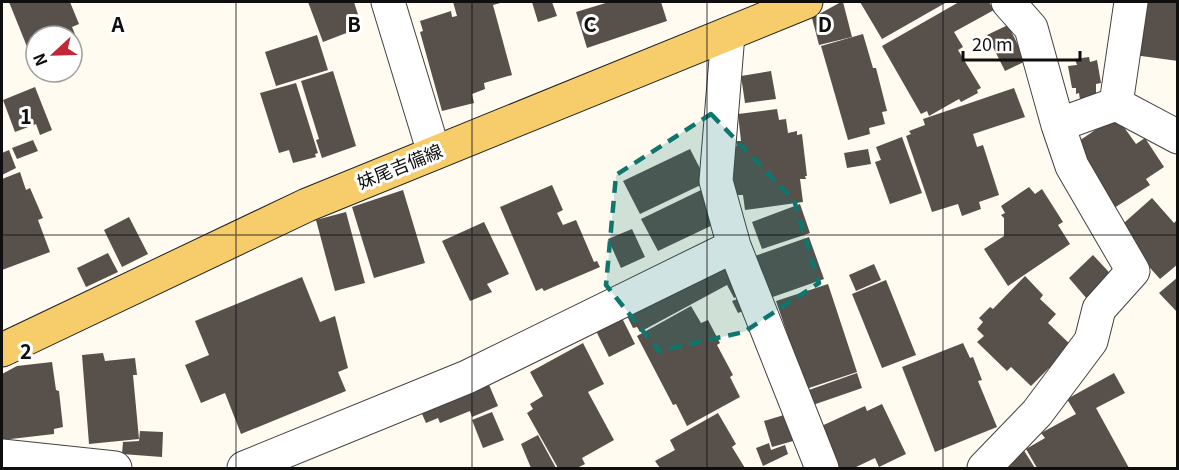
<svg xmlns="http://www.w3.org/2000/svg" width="1179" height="470" font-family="Georgia,'Noto Sans JP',serif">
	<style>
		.building { fill: #58504b }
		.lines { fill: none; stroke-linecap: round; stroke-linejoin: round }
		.minor-casing { stroke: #424242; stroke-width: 35 }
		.major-casing { stroke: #202020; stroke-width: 35 }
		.minor { stroke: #fff; stroke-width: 33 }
		.major { stroke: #f6cd6a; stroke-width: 33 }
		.marked { fill: #0f766e; fill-opacity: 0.2; stroke: #0f766e; stroke-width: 4.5; stroke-dasharray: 12 8; stroke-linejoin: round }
		.grid { fill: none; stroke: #0f0f0f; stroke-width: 1.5; stroke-opacity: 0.55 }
		.labels { text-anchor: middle; stroke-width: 6; stroke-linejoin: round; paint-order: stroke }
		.street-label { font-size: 18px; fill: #0f0f0f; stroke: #fff }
		.grid-label { font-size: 20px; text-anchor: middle; font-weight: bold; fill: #0f0f0f; stroke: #fff; stroke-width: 6; stroke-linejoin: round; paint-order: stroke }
	</style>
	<rect width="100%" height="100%" fill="#fffbf1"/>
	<path class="building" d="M9,2H70L79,24L72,27L81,49L72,53V36H36V69Z
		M308,2H354L362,27L323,42Z
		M453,2H504L493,5L512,75L484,83L485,89L472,94L474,103L442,111L420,32L423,31L420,21L451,11L452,17L457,16Z
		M532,2H552L557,16L538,22Z
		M609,2H661L667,21L587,48L576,12Z
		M841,2H843L852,37L819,45L812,18Z
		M860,2H947L882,39Z
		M959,2H989L994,10L954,32L963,47L958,50L981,88L977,90L978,93L961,102L959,99L929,116L927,111L921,114L882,46Z
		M1141,2H1178V61L1134,55Z
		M1008,25L1026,61L1005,71L987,35Z
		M863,34L873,68H876L887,111L882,112L885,124L869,128L870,134L848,140L821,46Z
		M317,35L328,70L276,86L265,52Z
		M1089,57L1090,62L1097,60L1101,83L1096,84V97L1080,100L1079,93L1076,94V88H1072L1068,66L1077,65L1075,59Z
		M333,71L356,146L322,158L316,140L319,139L301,81Z
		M771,71L776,99L745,103L741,76Z
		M296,83L318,153L315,154L316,157L293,163L289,150L279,153L260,93Z
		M35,87L52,130L40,135L36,124L15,132L3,100Z
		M1014,88L1025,117L973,134L977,147L983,145L999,195L979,202L981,209L962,216L958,204L932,212L906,136L911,134L909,131L925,125L923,119Z
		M777,109L779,120L786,119L788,133L797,131V135L802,134L807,176H805L806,179H800L803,202L745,210L743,195H736L731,164H735L732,147L737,146L736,141H741L738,114Z
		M1116,116L1136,144L1145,138L1164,167L1146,179L1150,185L1111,210L1070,147Z
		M902,137L922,193L890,204L875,162L881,160L876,147Z
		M33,140L38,151L17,159L12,148Z
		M690,149L707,182L640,214L623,181Z
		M868,149L871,164L847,168L844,153Z
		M9,150L16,168L2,175V153Z
		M20,172L26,190L30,188L43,218L38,220L50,252L2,270V179Z
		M552,185L563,210L557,213L563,225L576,220L594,262L597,261L600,267L544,291L542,288L536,291L500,207Z
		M1029,187L1035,194L1042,189L1063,222L1058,225L1070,244L1008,286L984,249L1004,236V218L1001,215L1005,213L1001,206Z
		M403,190L425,263L374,278L352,207Z
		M701,190L717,223L658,251L641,219Z
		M1152,198L1174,223L1178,219V264L1160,279L1116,230Z
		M800,204L810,233L762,249L752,222Z
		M346,212L365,283L335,291L316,220Z
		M129,217L148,254L122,267L104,230Z
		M484,222L509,274L487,284L492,292L470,301L442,241Z
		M632,229L645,257L621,268L608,239Z
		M809,237L824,279L770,298L755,256Z
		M729,248L746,291L734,298L727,285L640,332L637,327L633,328L622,306Z
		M108,253L118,272L86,287L77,268Z
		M1093,255L1121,285L1094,307L1069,278Z
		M874,264L881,280L856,291L849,275Z
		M1025,276L1043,295L1040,299L1056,314L1048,323L1073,347L1054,374L1049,368L1031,386L1011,367L1007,371L977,342L984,336L977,329L983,322L979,318L990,307L993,309Z
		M302,277L320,322L335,316L348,368L338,372L346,391L241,434L225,393L201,403L185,365L209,355L195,321Z
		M1178,277V313L1159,293Z
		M886,280L916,355L882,368L852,294Z
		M828,284L857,372L806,389L776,301Z
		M746,296L751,308L738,313L732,301Z
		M691,306L701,323L708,320L720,343L717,345L733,375L730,377L740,397L687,426L676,404L673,405L637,336Z
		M618,310L635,344L609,357L592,323Z
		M583,343L604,384L588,392L614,440L582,458L585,464L577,468H558L527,413L533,409L530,404L543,396L530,372Z
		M963,343L970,358L973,357L982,380L978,381L997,427L935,452L902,367Z
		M103,353L105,361L135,358L137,375H133L139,439L89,444L82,355Z
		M52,362L56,390L59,391L63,427L54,429V434L2,440V374L17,366Z
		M857,373L862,388L810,406L806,391Z
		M1114,373L1125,393L1096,408L1129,468H1037L1026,449L1045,438L1041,433L1076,414L1067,399Z
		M487,380L498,406L472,417L470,411L440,423L438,418L426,423L419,407Z
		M882,404L906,454L879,467L875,458L854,468H834L815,429L865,406L867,411Z
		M492,412L504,440L483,448L472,420Z
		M718,413L736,444L732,447L745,468H660L655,461L675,450L670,440Z
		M784,415L793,441L772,447L764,421Z
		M140,431L163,432L162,457L122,454L123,442L139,441Z
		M538,435L556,468H531L521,444Z
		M769,443L771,450L785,445L788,454L763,466L756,448Z
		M1023,449L1035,468H995Z"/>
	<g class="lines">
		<defs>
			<path id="minor" d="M388,2L434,153
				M1008,2L1031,28L1058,125L1116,104L1178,137
				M728,34L716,181L734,246L822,468
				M1116,104L1131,2
				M2,456L115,468
				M244,468L467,377L734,246
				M984,468L1037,413L1091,341L1099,309L1133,271L1072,166L1058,125"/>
			<path id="major" d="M2,350L307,205L806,2"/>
		</defs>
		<use href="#minor" class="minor-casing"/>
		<use href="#major" class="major-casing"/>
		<use href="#minor" class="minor"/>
		<use href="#major" class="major"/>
	</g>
	<path class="marked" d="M711,114L794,200L819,283L744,332L659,351L606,285L616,175Z"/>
	<path class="grid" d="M236,2V468M472,2V468M707,2V468M943,2V468M2,235H1178"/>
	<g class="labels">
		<g class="street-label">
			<text transform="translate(400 167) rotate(-22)" y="6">妹尾吉備線</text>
		</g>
	</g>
	<g class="grid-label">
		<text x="118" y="32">A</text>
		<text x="354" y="32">B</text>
		<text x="590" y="32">C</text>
		<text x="825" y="32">D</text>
		<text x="26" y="124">1</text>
		<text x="26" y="359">2</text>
	</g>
	<rect width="1179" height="470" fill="none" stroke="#0f0f0f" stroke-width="6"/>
	<g transform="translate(54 54) rotate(248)"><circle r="28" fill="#ffffff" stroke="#9f9f9f" stroke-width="1.5"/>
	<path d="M0-4.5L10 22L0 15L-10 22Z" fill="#be2837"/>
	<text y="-9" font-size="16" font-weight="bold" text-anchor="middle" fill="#0f0f0f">N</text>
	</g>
	<path d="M963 51v9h117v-9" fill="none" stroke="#0f0f0f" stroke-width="3"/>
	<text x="972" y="51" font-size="18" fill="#0f0f0f" stroke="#ffffff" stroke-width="4.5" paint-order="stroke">20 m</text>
</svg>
